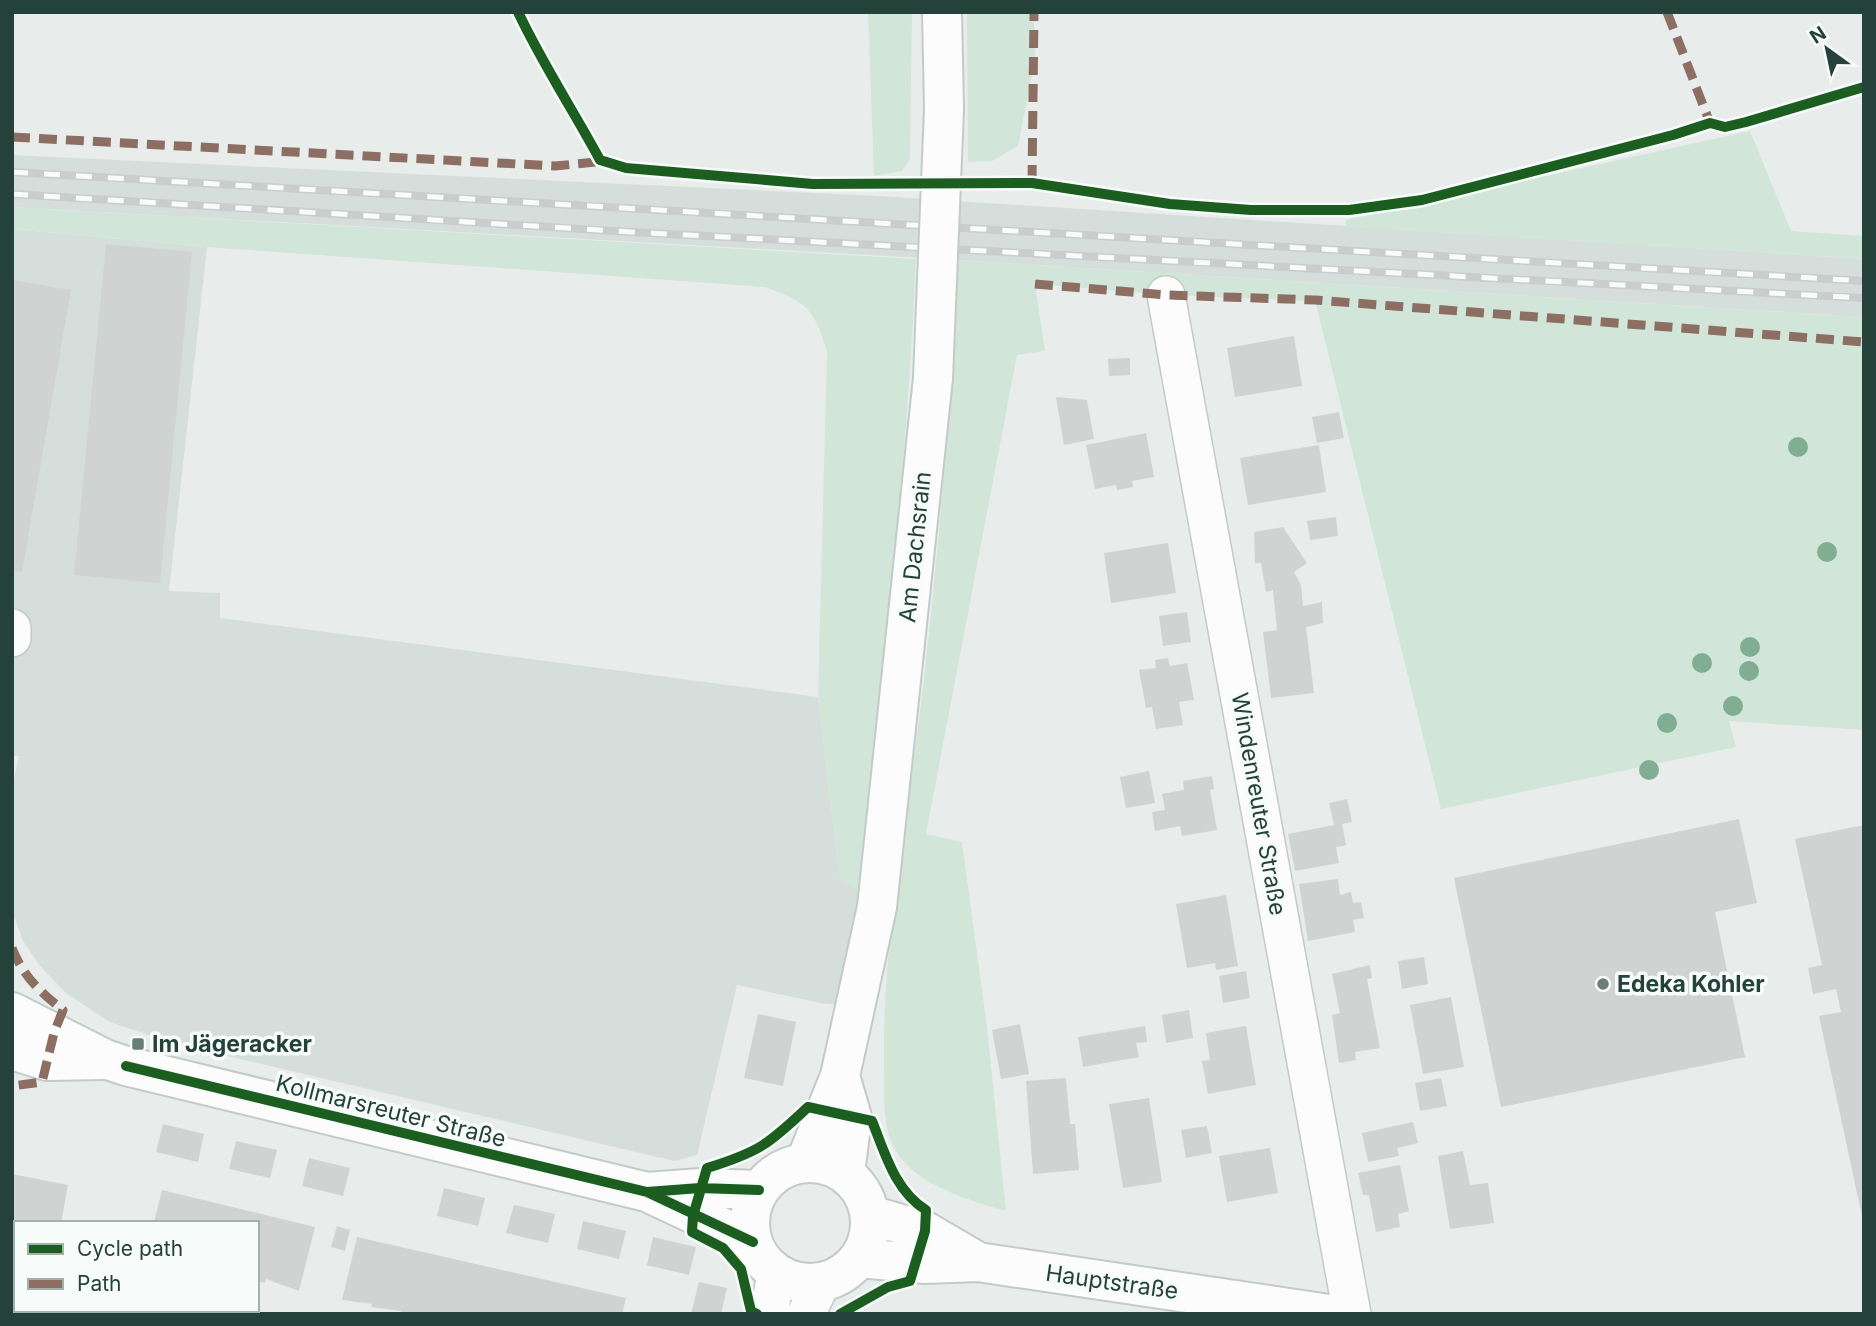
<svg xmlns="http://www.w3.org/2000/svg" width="1876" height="1326" font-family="Inter,sans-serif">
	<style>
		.built { fill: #d6dedb }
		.green { fill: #d1e6d8 }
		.building { fill: #cfd4d2 }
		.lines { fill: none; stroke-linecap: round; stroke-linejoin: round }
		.street-casing { stroke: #c5cac8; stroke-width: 40 }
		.secondary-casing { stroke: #c3cbc8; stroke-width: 42 }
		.street { stroke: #fcfcfc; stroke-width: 37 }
		.secondary { stroke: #fcfcfc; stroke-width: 38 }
		.rail-casing { stroke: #c9cdcc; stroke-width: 8 }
		.rail { stroke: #f7fbf9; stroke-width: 5; stroke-dasharray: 16; stroke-linecap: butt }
		.secondary-bridge-casing { stroke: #c3cbc8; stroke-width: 42; stroke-linecap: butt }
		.secondary-bridge { stroke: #fcfcfc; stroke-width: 38 }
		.quiet { stroke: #8d6e63; stroke-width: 9; stroke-dasharray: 18 9; stroke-linecap: butt }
		.cycleway-casing { stroke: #f7fbf9; stroke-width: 15 }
		.cycleway { stroke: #1b5e20; stroke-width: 10 }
		.tree { fill: #81ae93 }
		.poi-dot { fill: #697e78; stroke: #f7fbf9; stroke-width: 2.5 }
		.labels { text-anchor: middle; stroke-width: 7; stroke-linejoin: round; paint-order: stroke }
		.street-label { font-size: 23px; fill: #24423a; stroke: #f7fbf9 }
		.poi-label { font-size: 23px; font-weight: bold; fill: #24423a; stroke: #f7fbf9; text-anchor: start }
	</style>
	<rect width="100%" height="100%" fill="#e8edeb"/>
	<path class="built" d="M12,155L878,196L1864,259V317L957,260L12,207Z
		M12,229L207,247L169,591L220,593V618L818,697L840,880L860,891L840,1005L820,1003L737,985L697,1155L674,1161L176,1044L110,1022L66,993L40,966L23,941L12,911V788L19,756H12Z"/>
	<path class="green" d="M868,12H912L910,159L902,171L874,176Z
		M967,12H1034L1035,59L1018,146L992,161L968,162Z
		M1750,131L1791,231L1864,236V259L1346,227V220Z
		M12,207L916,259C907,470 883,681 860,891L840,880L818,697L827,352C815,309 806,301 764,287L207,247L12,229Z
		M957,260L1864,317V730L1729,721L1736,747L1441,809L1315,301L1166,295L1035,284L1045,351L1017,355L926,834L962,842L987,1027L1006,1211C966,1199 905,1183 890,1138C882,1116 885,1087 884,1064C882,932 910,802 925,671C940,534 951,397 957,260Z"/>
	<path class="building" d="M106,244L192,252L160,583L74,575Z
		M12,280L71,290L22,572L12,570Z
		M1294,336L1302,386L1235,397L1227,348Z
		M1130,358V375L1109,376L1108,359Z
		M1056,397L1087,400L1094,439L1064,445Z
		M1339,412L1344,438L1317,443L1312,417Z
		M1146,433L1154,477L1132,481L1133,487L1117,490L1116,485L1095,489L1086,445Z
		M1319,445L1326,492L1248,505L1240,458Z
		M1336,517L1338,536L1310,540L1307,521Z
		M1283,527L1307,563L1294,572L1301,585L1303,606L1322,602L1323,623L1306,627L1314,693L1271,698L1263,632L1277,630L1273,590L1266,592L1261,563H1255L1254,532Z
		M1168,543L1176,593L1111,603L1104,553Z
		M1187,612L1191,642L1163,646L1159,616Z
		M1168,658L1170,666L1187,663L1194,700L1179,702L1183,725L1156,729L1152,707L1146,708L1139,670L1156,668L1155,660Z
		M1149,771L1155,803L1126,808L1120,777Z
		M1212,776L1214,789L1210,790L1217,830L1182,836L1180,826L1155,831L1152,812L1165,810L1162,794L1184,790L1183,781Z
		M1347,799L1352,822L1342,824L1346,845L1336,847L1339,863L1295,871L1288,834L1334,825L1329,803Z
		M1739,819L1757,903L1715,912L1745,1057L1501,1107L1454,878Z
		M1864,825V1221H1863L1819,1016L1841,1012L1836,989L1813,994L1808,968L1822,965L1795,839Z
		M1338,879L1340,895L1351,892L1353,903L1361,902L1364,918L1353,920L1355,932L1308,941L1299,884Z
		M1226,895L1238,966L1216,970L1215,963L1187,968L1176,904Z
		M1424,957L1428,984L1402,989L1398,961Z
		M1370,965L1372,978L1367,979L1380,1048L1355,1052L1356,1060L1339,1063L1332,1015L1340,1013L1332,974Z
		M1246,971L1250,998L1223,1003L1219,976Z
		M1451,997L1464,1067L1423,1074L1410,1005Z
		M1189,1010L1193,1038L1166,1043L1162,1015Z
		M758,1014L796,1022L783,1086L744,1078Z
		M1020,1024L1029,1074L1001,1079L992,1030Z
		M1145,1026L1147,1042L1136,1043L1139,1057L1083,1067L1078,1037Z
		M1246,1026L1256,1085L1208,1094L1202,1061L1210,1060L1206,1033Z
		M1066,1078L1070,1124H1075L1079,1170L1033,1174L1026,1081Z
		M1441,1078L1447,1106L1420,1111L1415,1083Z
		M1149,1098L1162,1182L1123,1188L1109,1104Z
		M1413,1122L1418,1143L1397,1148L1399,1156L1368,1162L1362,1133Z
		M163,1124L204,1134L198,1162L156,1152Z
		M1207,1126L1212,1153L1186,1158L1181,1130Z
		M236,1141L277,1150L270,1178L229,1169Z
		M1270,1148L1278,1193L1227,1202L1219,1156Z
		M1463,1151L1470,1185L1488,1183L1494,1223L1450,1229L1438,1156Z
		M309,1158L350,1168L343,1196L302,1186Z
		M1400,1165L1409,1211L1398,1214L1400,1227L1376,1232L1369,1195H1363L1358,1173Z
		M12,1174L68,1185L61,1223H16V1310H43L42,1314H12Z
		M444,1188L485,1198L478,1226L437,1216Z
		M162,1190L315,1227L299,1291L266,1279L265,1283L257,1281V1223H154Z
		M514,1205L555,1214L548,1243L506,1233Z
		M583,1221L626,1231L619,1259L577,1249Z
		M337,1226L350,1230L345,1251L331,1247Z
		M357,1237L626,1298L622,1314H400L401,1311L371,1307L372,1304L342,1300Z
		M653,1237L696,1247L689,1275L647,1265Z
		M699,1282L727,1288L721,1314H691Z"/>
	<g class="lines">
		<defs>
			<path id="street" d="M1166,295L1352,1314
				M12,628V638
				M769,1314L776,1273
				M806,1314L822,1282"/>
			<path id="secondary" d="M942,12L944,109
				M12,1012L105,1059L126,1066L647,1192L753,1242
				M12,1050L47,1061L103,1060
				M840,1076L852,1117L845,1174
				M750 1223a60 60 0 1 1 120 0a60 60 0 1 1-120 0Z
				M805,1163L840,1076L877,907L933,378
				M647,1192L700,1188L759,1190
				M870,1215L925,1231L978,1262
				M859,1258L925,1264L978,1262L1329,1314"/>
		</defs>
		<use href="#street" class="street-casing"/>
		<use href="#secondary" class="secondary-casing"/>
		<use href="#street" class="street"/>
		<use href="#secondary" class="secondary"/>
		<defs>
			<path id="rail" d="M12,172L1864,281
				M12,194L631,232L1864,298"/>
		</defs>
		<use href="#rail" class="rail-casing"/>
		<use href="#rail" class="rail"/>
		<defs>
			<path id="secondary-bridge" d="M933,378L944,109"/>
		</defs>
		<use href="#secondary-bridge" class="secondary-bridge-casing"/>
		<use href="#secondary-bridge" class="secondary-bridge"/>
		<path class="quiet" d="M1667,12L1710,123
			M12,137L555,166L606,161
			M1032,183L1034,12
			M1035,284L1166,295L1315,300L1864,342
			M12,948C23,976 40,992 63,1010L54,1033L42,1082L12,1086"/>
		<defs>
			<path id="cycleway" d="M518,12C542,63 573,110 600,160L626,168L813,184L1032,183L1170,204L1251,210H1349L1422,200L1673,135L1710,123L1725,127L1746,122L1864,87
				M126,1066L647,1192L753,1242
				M647,1192L700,1188L759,1190
				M757,1314L751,1311L741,1269L723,1248L692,1232L693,1216L707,1168C759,1152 769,1144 808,1107L872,1121C885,1153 895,1191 926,1210L925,1231L910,1281L888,1287L840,1314"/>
		</defs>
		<use href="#cycleway" class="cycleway-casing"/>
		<use href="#cycleway" class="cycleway"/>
	</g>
	<g class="tree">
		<circle cx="1798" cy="447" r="10"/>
		<circle cx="1827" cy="552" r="10"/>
		<circle cx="1750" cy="647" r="10"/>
		<circle cx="1702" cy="663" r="10"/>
		<circle cx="1749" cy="671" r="10"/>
		<circle cx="1733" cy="706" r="10"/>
		<circle cx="1667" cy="723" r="10"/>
		<circle cx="1649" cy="770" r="10"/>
	</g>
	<g class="poi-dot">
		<circle cx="1603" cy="984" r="7"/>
		<rect x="131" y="1037" width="14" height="14" rx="3.5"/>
	</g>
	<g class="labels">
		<g class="street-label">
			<text transform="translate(915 547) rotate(-84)" y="8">Am Dachsrain</text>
			<text transform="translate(1259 804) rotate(80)" y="8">Windenreuter Straße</text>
			<text transform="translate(391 1111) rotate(14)" y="8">Kollmarsreuter Straße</text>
			<text transform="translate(1112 1282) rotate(8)" y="8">Hauptstraße</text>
		</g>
		<g class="poi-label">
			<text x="1617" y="992">Edeka Kohler</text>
			<text x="152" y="1052">Im Jägeracker</text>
		</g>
	</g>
	<rect width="1876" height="1326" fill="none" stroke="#24423a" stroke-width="28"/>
	<rect x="14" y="1221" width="245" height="91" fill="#f7fbf9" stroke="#a3b1ad" stroke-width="2"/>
	<rect x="28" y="1244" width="35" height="10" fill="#1b5e20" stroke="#a3b1ad" stroke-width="2"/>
	<text x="77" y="1256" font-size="21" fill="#24423a">Cycle path</text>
	<rect x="28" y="1279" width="35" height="10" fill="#8d6e63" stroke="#a3b1ad" stroke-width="2"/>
	<text x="77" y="1291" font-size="21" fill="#24423a">Path</text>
	<g transform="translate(1827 49) rotate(327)" stroke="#f7fbf9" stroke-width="5" paint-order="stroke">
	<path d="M0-5L12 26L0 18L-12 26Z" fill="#24423a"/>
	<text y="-10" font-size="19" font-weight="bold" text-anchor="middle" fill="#24423a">N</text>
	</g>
</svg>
